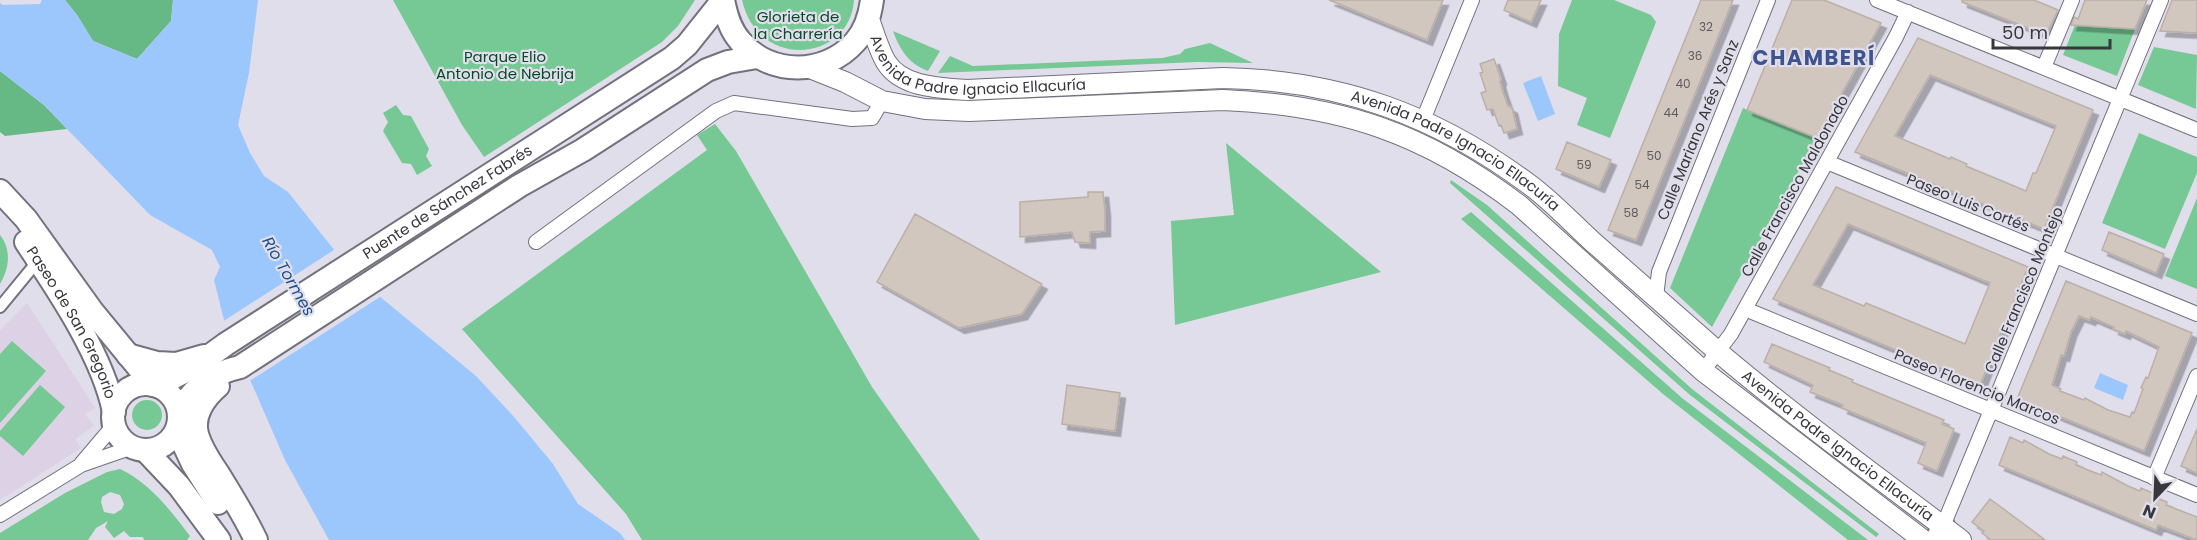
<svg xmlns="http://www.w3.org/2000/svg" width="2197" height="540" font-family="Poppins,sans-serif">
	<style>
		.education { fill: #ddd1e5 }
		.green { fill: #76c894; fill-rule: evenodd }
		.forest { fill: #66b885 }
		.water { fill: #9cc7fd }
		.pier { fill: #e0deeb }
		.building { fill: #d2c7bf; stroke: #bbb0a8; stroke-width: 1.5; fill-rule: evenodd; filter: url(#shadow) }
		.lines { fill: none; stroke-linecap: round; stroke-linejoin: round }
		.pedestrian-casing { stroke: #72717c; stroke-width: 14 }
		.minor-casing { stroke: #72717c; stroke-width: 16 }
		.secondary-casing { stroke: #72717c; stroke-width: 22 }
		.primary-casing { stroke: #72717c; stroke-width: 26 }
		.trunk-casing { stroke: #72717c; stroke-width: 26 }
		.pedestrian { stroke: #fff; stroke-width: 10 }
		.minor { stroke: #fff; stroke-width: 14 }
		.secondary { stroke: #fff; stroke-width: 20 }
		.primary { stroke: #fff; stroke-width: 22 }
		.trunk { stroke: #fff; stroke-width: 22 }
		.labels { text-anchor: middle; stroke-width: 4.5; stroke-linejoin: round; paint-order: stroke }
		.number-label { font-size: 12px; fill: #5e5b5d }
		.park-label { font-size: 15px; fill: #084a29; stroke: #e0deeb }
		.street-label { font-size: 15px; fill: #37373c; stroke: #e0deeb }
		.water-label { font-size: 16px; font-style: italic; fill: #1c508c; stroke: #e0deeb }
		.district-label { font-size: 21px; font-weight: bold; letter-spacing: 1.5px; fill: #3f548f; stroke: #e0deeb }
	</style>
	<defs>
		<filter id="shadow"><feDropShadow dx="5.5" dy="5.5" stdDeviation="0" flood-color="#0004"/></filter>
	</defs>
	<rect width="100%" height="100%" fill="#e0deeb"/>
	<path class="education" d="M27,303L95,408L85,414L94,426L75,439L81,448L0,500V330Z"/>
	<path class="green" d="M393,0H695L678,26L662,42L484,157L462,125Z
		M742,0H854C850,62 758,71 742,0Z
		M1572,0H1614L1651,15L1656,22L1610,138L1577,125L1587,98L1558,86L1559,34Z
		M2075,25L2135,29L2117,76L2063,55Z
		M893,31L940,51L928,71C909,64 900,50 893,31Z
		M1210,43L1253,63L1197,62L938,73L950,56L973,66L1162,58L1180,54L1185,49Z
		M2154,47L2197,55L2196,109L2138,85Z
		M396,105L403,115L411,116L429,149L426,156L432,166L417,175L411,164L402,163L383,131L388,122L383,113Z
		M1743,108L1817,138L1712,327L1670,288Z
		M715,124L736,151L872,387L980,540H642L626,514L462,329L707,150L697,135Z
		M2139,133L2197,157V173L2165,249L2102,223Z
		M1226,143L1381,272L1175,325L1171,221L1234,215Z
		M1451,180L1487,205L1692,389L1879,534L1876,537L1690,395L1450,183Z
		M2197,198V289L2165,276Z
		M1471,212L1682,398L1868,540H1848L1663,394L1461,219Z
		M0,235C12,250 9,269 0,284Z
		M12,341L46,371L0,423V354Z
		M40,385L65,407L23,456L0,436V431Z
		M132 415a15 15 0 1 1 30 0a15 15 0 1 1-30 0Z
		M120,469C150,483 170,510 190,536L187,540H144L143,537H130L124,531L114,538L105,527L108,521L96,528L88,540H0V533L65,493L107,472ZM110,492L120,495L124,504L122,509L114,514L104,512L101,502L102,497Z"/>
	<path class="forest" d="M65,0H173L171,21L137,59L93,41L77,15Z
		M0,71L44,105L67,129L5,136L0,132Z"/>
	<path class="water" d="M42,0H65L77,15L93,41L137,59L171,21L173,0H258L249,73L238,125L250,153L264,176L288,192L355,276L476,376L515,418L553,464L578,504L620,533L625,540H329L285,460L224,320L214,280L220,267L212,250L150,215L44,105L0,71V3L3,5L40,4Z
		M1541,76L1555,114L1538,121L1523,83Z
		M2100,373L2128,385L2123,400L2094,388Z"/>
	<path class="pier" d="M337,248L358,274L383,295L248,382L222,322Z"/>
	<path class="building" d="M1329,0H1443L1427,40Z
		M1508,0H1541L1531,22L1504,10Z
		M1701,0H1733L1636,240L1608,230Z
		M1792,0H1824L1881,23L1817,138L1747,110Z
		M1962,0H2034L2058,10L2046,35L1962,2Z
		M2085,0H2147L2135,29L2071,25L2074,17L2078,19Z
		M2172,0H2197V33L2160,31Z
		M1918,38L2093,110L2044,229L1855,152ZM1930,75L2056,126L2036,173H2033L2026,191L1966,166L1967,164L1951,157L1950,159L1895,136Z
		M1494,59L1501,79L1500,82L1503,92L1508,106L1512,108L1517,129L1504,133L1501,125L1499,126L1493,109L1487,110L1481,93L1486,91L1480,73L1483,72L1480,64Z
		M1567,142L1611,160L1599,187L1556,169Z
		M1836,187L2028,267L1980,385L1773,299ZM1848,224L1990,283L1965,344L1866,303L1864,306L1813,285Z
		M1088,192H1103L1105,211V231L1090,232V243L1075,242L1072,232L1020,237V202L1088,197Z
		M915,214L1042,284L1022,314L959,328L877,282Z
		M2109,232L2164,254L2156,273L2102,250Z
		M2066,281L2192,333L2144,451L2017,399ZM2079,316L2090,320L2091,317L2114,327L2113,329L2125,334L2126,331L2159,347L2148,378L2146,377L2141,388L2143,389L2134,413L2132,412L2130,417L2108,410L2085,398L2084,400L2060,391L2061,389L2052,385L2061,355L2064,356L2071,332Z
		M1772,344L1830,368L1829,370L1853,380L1852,382L1944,420L1942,424L1954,429L1937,471L1918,463L1926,443L1842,408L1843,405L1810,392L1813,385L1764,362Z
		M1067,385L1120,393L1115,431L1062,424Z
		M2197,429V473L2181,466Z
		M2010,437L2023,443L2024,440L2049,454L2062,459L2063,456L2077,462L2076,465L2088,470L2101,475L2102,472L2128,486L2140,491L2141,488L2155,494L2154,497L2167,502L2166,505L2197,517V540L2158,525L2156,530L1999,465Z
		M1990,499L2024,524L2045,540H1991L1982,533L1984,531L1972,522Z"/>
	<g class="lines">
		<defs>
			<path id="pedestrian" d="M0,307L32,268"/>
			<path id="minor" d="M1877,0L2197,130
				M2044,67L2072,0
				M1423,120L1472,0
				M1827,162L2197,314
				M536,242L716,111L734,103L852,119L872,118L882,101
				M1656,297L1659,272L1768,0
				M1745,309L2197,495
				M1703,371L1731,334L1896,37L1908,12
				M81,464L114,425
				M2154,478L2197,376
				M0,515L81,465L133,447
				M1943,526L2161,0"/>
			<g id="secondary">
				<path id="s1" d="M869,19C874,33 879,50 886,62C902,88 941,88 967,90L1223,78C1340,80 1436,115 1530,185C1553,202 1573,224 1594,243C1635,279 1676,315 1717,351C1795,417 1879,478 1961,540"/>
				<path d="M810,68L845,82L882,101L925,109L969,111L1223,100C1341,105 1425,133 1519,205L1703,371L1923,540"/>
			</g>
			<g id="primary">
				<path d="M0,191L26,219L92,311L153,385"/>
				<path id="s2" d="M26,242C58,290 103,356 114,412"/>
				<path d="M128,355L157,363L176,364L204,356"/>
				<path d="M1937,540L1943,526"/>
			</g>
			<g id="trunk">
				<path d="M723,0C726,15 730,30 741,42C770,76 825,76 855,42C866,30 870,15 872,0"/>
				<circle cx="146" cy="417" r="33"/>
				<path id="s3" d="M157,386L197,365L226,344L672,58L687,45L723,0"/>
				<path d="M218,386C205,397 192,415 197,434C201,449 211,463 219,475C232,496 245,517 256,540"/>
				<path d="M179,410C197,386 209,374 240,367L519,186L583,150L707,70L728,62L757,57"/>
				<path d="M177,430L193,464L218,503"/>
				<path d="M145,450L179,486L219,540"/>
			</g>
		</defs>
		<use href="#pedestrian" class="pedestrian-casing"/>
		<use href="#minor" class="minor-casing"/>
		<use href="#secondary" class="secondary-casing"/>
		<use href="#primary" class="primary-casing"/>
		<use href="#trunk" class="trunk-casing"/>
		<use href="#pedestrian" class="pedestrian"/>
		<use href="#minor" class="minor"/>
		<use href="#secondary" class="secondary"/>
		<use href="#primary" class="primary"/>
		<use href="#trunk" class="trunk"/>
	</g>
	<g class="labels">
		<g class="number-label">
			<text x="1706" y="31">32</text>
			<text x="1695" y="60">36</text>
			<text x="1683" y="88">40</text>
			<text x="1671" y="117">44</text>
			<text x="1654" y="160">50</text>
			<text x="1584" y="169">59</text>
			<text x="1642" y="189">54</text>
			<text x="1631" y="217">58</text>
		</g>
		<g class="park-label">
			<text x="798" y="22">Glorieta de<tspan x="798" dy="17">la Charrería</tspan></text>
			<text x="505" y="62">Parque Elio<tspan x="505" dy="17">Antonio de Nebrija</tspan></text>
		</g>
		<g class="street-label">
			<text dy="5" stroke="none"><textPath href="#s1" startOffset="136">Avenida Padre Ignacio Ellacuría</textPath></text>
			<text transform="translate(1698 130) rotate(-68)" y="5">Calle Mariano Arés y Sanz</text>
			<text dy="5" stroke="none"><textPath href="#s1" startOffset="640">Avenida Padre Ignacio Ellacuría</textPath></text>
			<text transform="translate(1795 186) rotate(-61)" y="5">Calle Francisco Maldonado</text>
			<text dy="5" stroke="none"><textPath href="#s3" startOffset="344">Puente de Sánchez Fabrés</textPath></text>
			<text transform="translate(1968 203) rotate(22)" y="5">Paseo Luis Cortés</text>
			<text transform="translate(2024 290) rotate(-67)" y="5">Calle Francisco Montejo</text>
			<text dy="5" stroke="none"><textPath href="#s2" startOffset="93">Paseo de San Gregorio</textPath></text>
			<text transform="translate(1977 387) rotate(22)" y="5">Paseo Florencio Marcos</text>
			<text dy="5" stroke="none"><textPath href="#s1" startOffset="1126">Avenida Padre Ignacio Ellacuría</textPath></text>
		</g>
		<g class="water-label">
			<text transform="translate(289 276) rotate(60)" y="6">Río Tormes</text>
		</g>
		<g class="district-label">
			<text x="1814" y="65">CHAMBERÍ</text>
		</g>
	</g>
	<g transform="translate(2155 498) rotate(203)" stroke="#e0deeb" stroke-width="4.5" paint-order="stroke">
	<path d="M0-4.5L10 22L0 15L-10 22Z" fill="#37373c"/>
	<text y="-9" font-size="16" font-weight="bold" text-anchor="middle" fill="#37373c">N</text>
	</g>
	<path d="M1993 39v9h117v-9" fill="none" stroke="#37373c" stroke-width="3"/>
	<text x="2002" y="39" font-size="18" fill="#37373c" stroke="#e0deeb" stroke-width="4.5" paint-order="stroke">50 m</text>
</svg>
